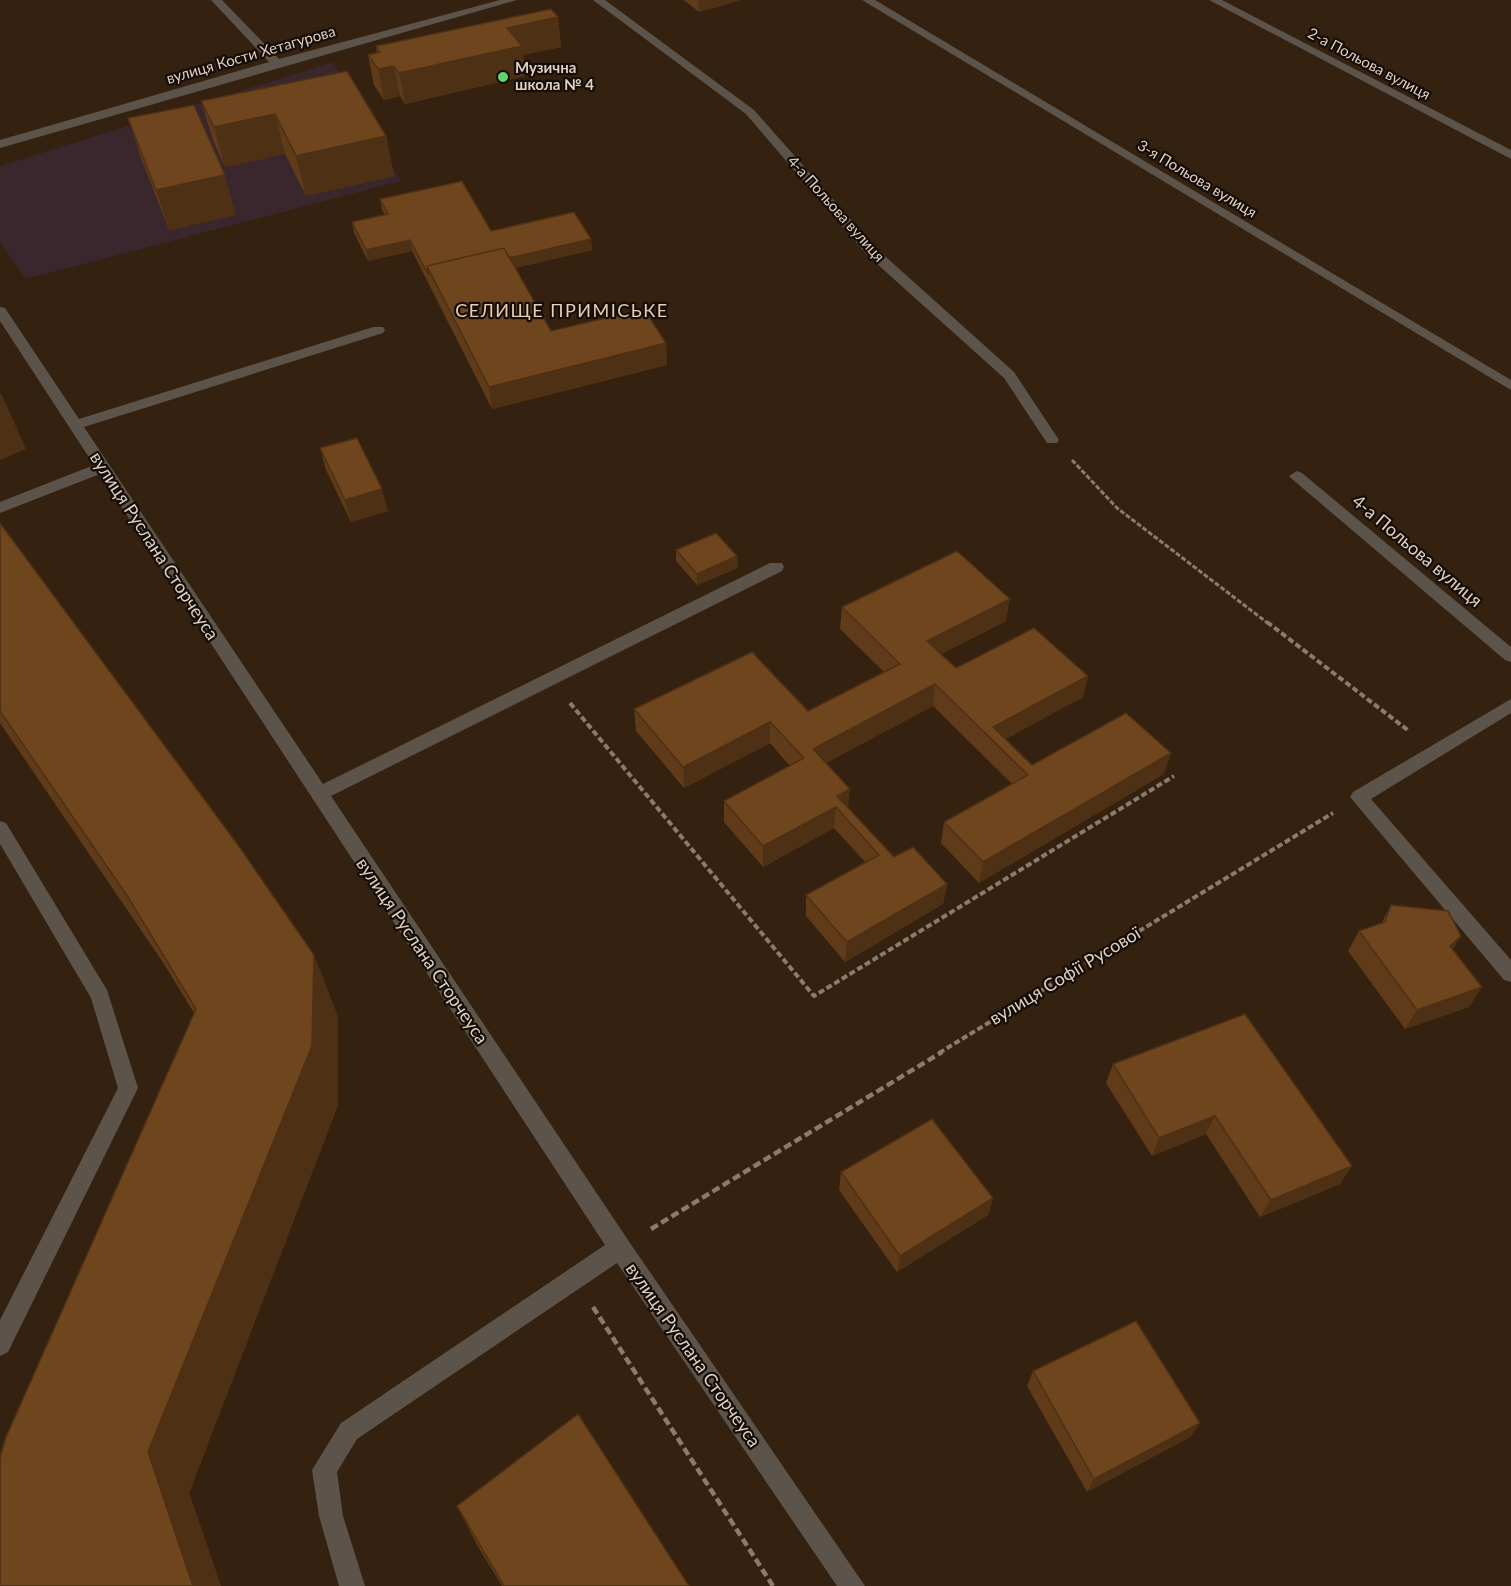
<svg xmlns="http://www.w3.org/2000/svg" width="1511" height="1586" font-family="Lato,sans-serif">
	<style>
		.industrial { fill: #39272d }
		.lines { fill: none; stroke-linecap: round; stroke-linejoin: round }
		.path-far2 { stroke: #8b7b6d; stroke-width: 3; stroke-dasharray: 5 2; stroke-linecap: butt }
		.path-far1 { stroke: #8b7b6d; stroke-width: 4; stroke-dasharray: 6 3; stroke-linecap: butt }
		.path { stroke: #8b7b6d; stroke-width: 4.5; stroke-dasharray: 8 4; stroke-linecap: butt }
		.minor { fill: #5c534a; fill-rule: evenodd }
		.wall { fill: #5f3b1a }
		.shaded-wall { fill: #4e3015 }
		.building { fill: #6f451e; stroke: #4e3015; stroke-width: 1.5 }
		.poi-dot { fill: #62d469; stroke: #150d06; stroke-width: 2 }
		.labels { text-anchor: middle; stroke-width: 4.5; stroke-linejoin: round; paint-order: stroke }
		.far-street-label { font-size: 15px; fill: #ded1c6; stroke: #150d06 }
		.far-poi-label { font-size: 15px; font-weight: bold; fill: #ded1c6; stroke: #150d06; text-anchor: start }
		.far-quarter-label { font-size: 18px; letter-spacing: 1.5px; fill: #e6cdb7; stroke: #150d06 }
		.street-label { font-size: 18px; fill: #ded1c6; stroke: #150d06 }
	</style>
	<rect width="100%" height="100%" fill="#34210f"/>
	<path class="industrial" d="M333,62L401,181L26,279L0,242V166Z"/>
	<g class="lines">
		<path class="path-far2" d="M1072,460L1117,508L1269,624"/>
		<path class="path-far1" d="M1267,622L1409,731
			M570,703L814,996L1174,776
			M939,1053L1333,813"/>
		<path class="path" d="M651,1229L942,1052
			M593,1307L773,1586"/>
		<path class="minor" d="M211,0H222L279,59L500,0H517L0,148V140L269,62Z
			M593,0H605L754,110L876,248L1014,372L1059,440L1057,443H1047L1004,378L866,254L746,114Z
			M862,0H875L1511,380V390Z
			M1209,0H1222L1511,150V159Z
			M0,307L5,308L79,419L373,327H383L385,330L383,333L84,427L323,784L770,563H782L784,567L782,571L331,796L628,1240L865,1586H837L617,1263L357,1439L337,1472L343,1516L365,1586H339L319,1516L312,1470L341,1423L605,1245L100,474L0,513V502L94,465L0,321Z
			M1297,471L1302,473L1511,647V662L1505,660L1292,479L1289,476Z
			M1511,699V713L1371,799L1511,960V982L1504,980L1350,797L1353,792Z
			M0,821L6,823L107,990L138,1088L8,1352L0,1356V1320L118,1088L91,998L0,844Z"/>
	</g>
	<path class="wall" d="M684,0H741L699,12Z
		M558,17L561,47L523,55L525,76L405,104L400,96L384,100L374,85L368,55L377,53L376,46Z
		M201,101L386,136L394,176L306,196L285,154L225,167L213,140Z
		M128,118L236,215L169,230L141,158Z
		M380,199L491,231L591,239L592,250L515,268L551,331L666,343L667,365L492,409L412,251L368,261L354,233L352,222L385,215L382,210Z
		M320,448L388,511L351,522L326,470Z
		M0,523L338,1016V1105L189,1493L221,1586H0L194,1013L162,961L0,723Z
		M676,550L738,568L697,585L676,561Z
		M842,607L1006,621L941,654L956,668L1088,676L1083,697L1005,739L1032,765L1164,774L979,883L941,843L944,822L1012,784L933,706L826,763L848,808L894,857L947,884L943,904L845,962L806,916V895L865,862L834,828L763,867L724,822V801L790,766L770,743L684,788L636,731L634,709L808,711L884,672L840,629Z
		M1391,905L1453,950L1482,987L1469,1007L1405,1029L1348,951L1359,931L1381,924Z
		M1245,1014L1340,1184L1260,1217L1206,1134L1152,1156L1106,1083L1113,1064Z
		M841,1172L993,1198L988,1215L897,1272L839,1190Z
		M1033,1371L1200,1423L1190,1437L1087,1492L1027,1386Z
		M457,1506L689,1586H502L477,1545Z"/>
	<path class="shaded-wall" d="M698,0H741L699,12Z
		M558,17L561,47L523,55L525,76L405,104L399,73L507,28Z
		M394,66L400,96L384,100L378,69Z
		M275,114L285,154L225,167L214,127Z
		M386,136L394,176L306,196L296,156Z
		M225,175L236,215L169,230L156,190Z
		M591,239L592,250L437,286L432,276Z
		M410,240L412,251L368,261L366,250Z
		M666,343L667,365L492,409L489,387Z
		M1,393L26,449L0,460V394Z
		M382,489L388,511L351,522L345,500Z
		M737,556L738,568L697,585V574Z
		M1010,599L1006,621L924,663L927,641Z
		M1088,676L1083,697L997,744L993,727Z
		M935,684L933,706L812,770L813,749Z
		M770,722V743L684,788L683,767Z
		M1171,753L1164,774L979,883L983,862Z
		M850,789L848,810L837,796Z
		M836,807L834,828L763,867V846Z
		M947,884L943,904L845,962L847,942Z
		M1461,936L1449,956L1450,946Z
		M314,955L338,1016V1105L189,1493L221,1586H193L148,1452Z
		M1482,987L1469,1007L1405,1029L1417,1010Z
		M1215,1116L1206,1134L1152,1156L1159,1138Z
		M1352,1166L1340,1184L1260,1217L1271,1200Z
		M993,1198L988,1215L897,1272L900,1256Z
		M1200,1423L1190,1437L1087,1492L1094,1479Z"/>
	<path class="building" d="M551,9L558,17L507,28L522,46L399,73L394,66L378,69L368,55L380,52L376,46Z
		M347,71L386,136L296,156L275,114L214,127L201,101Z
		M194,105L225,175L156,190L128,118Z
		M462,181L491,231L574,212L591,239L509,258L504,248L427,266L429,276L410,240L366,250L352,222L388,214L380,199Z
		M504,248L551,331L644,309L666,343L489,387L427,266Z
		M357,438L382,489L345,500L320,448Z
		M0,523L238,845L314,955L312,1046L148,1452L193,1586H0V1457L6,1437L196,1009L128,897L0,711Z
		M716,533L737,556L697,574L676,550Z
		M957,551L1010,599L927,641L956,668L1034,628L1088,676L993,727L1032,765L1126,713L1171,753L983,862L944,822L1028,775L935,684L813,749L850,789L837,796L894,857L913,847L947,884L847,942L806,895L879,855L836,807L763,846L724,801L804,758L770,722L683,767L634,709L752,652L808,711L900,664L842,607Z
		M1391,905L1448,911L1461,936L1450,946L1482,987L1417,1010L1359,931L1385,922Z
		M1245,1014L1352,1166L1271,1200L1215,1116L1159,1138L1113,1064Z
		M932,1119L993,1198L900,1256L841,1172Z
		M1136,1321L1200,1423L1094,1479L1033,1371Z
		M578,1414L689,1586H504L457,1506Z"/>
	<circle class="poi-dot" cx="503" cy="77" r="6"/>
	<g class="labels">
		<g class="far-street-label">
			<text transform="translate(251 55) rotate(-16)" y="5">вулиця Кости Хетагурова</text>
			<text transform="translate(1369 64) rotate(28)" y="5">2-а Польова вулиця</text>
			<text transform="translate(1197 179) rotate(31)" y="5">3-я Польова вулиця</text>
			<text transform="translate(836 209) rotate(48)" y="5">4-а Польова вулиця</text>
		</g>
		<g class="far-poi-label">
			<text x="515" y="73">Музична<tspan x="515" dy="17">школа № 4</tspan></text>
		</g>
		<g class="far-quarter-label">
			<text x="562" y="317">СЕЛИЩЕ ПРИМІСЬКЕ</text>
		</g>
		<g class="street-label">
			<text transform="translate(154 546) rotate(57)" y="6">вулиця Руслана Сторчеуса</text>
			<text transform="translate(1417 551) rotate(40)" y="6">4-а Польова вулиця</text>
			<text transform="translate(422 951) rotate(56)" y="6">вулиця Руслана Сторчеуса</text>
			<text transform="translate(1065 976) rotate(-31)" y="6">вулиця Софії Русової</text>
			<text transform="translate(693 1355) rotate(55)" y="6">вулиця Руслана Сторчеуса</text>
		</g>
	</g>
</svg>
